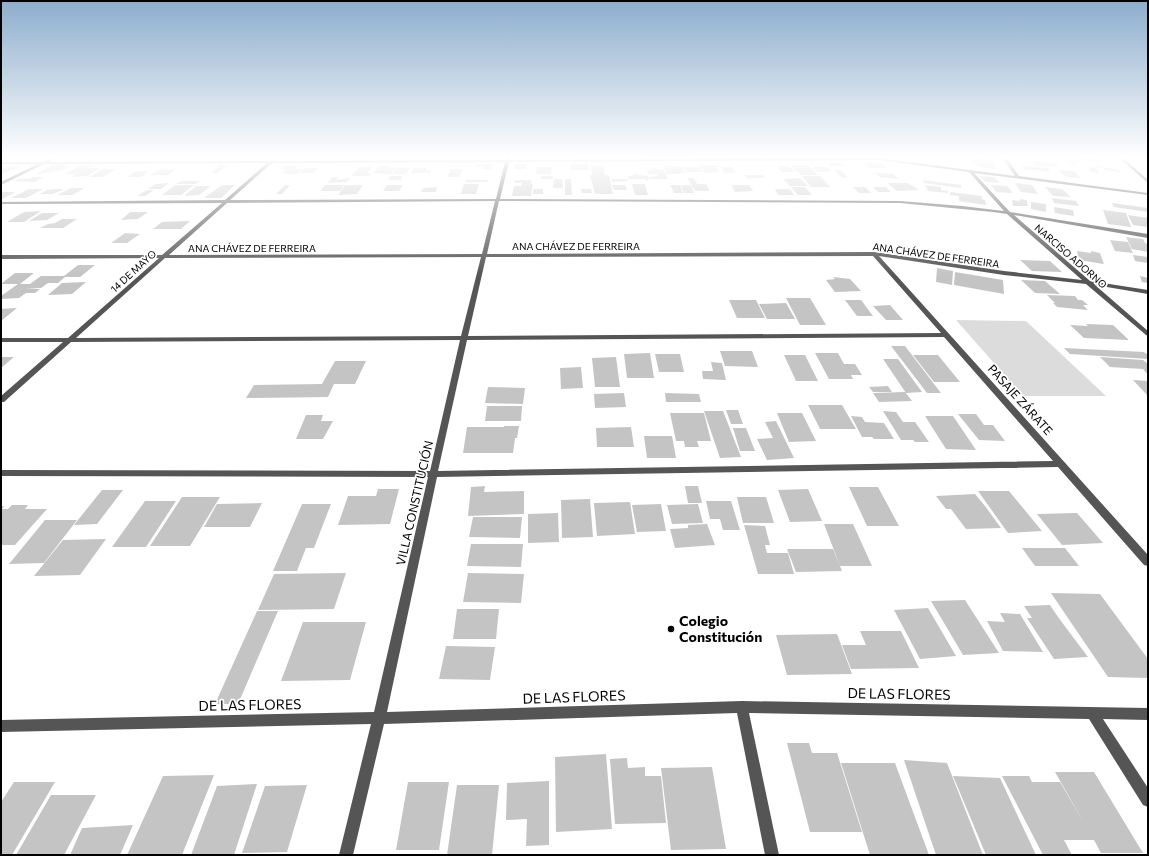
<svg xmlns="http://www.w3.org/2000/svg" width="1149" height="856" font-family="Commissioner,sans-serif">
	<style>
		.green { fill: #dcdcdc }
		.building { fill: #c4c4c4 }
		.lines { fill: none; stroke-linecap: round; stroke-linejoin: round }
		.minor { fill: #555; fill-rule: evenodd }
		.poi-dot { fill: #000; stroke: #fff; stroke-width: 1.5 }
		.labels { text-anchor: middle; stroke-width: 3.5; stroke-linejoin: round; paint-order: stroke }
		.far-street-label { font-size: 10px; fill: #000; stroke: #fff }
		.street-label { font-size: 12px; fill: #000; stroke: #fff }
		.near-poi-label { font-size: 14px; font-weight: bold; fill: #000; stroke: #fff; text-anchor: start }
		.near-street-label { font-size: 14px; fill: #000; stroke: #fff }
	</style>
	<rect width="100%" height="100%" fill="#fff"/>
	<path class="green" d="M956,320L1026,321L1106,396H1023Z"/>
	<path class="building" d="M970,156H981L982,158H978L979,159L991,160L997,169L978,167L976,164H973Z
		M1077,156L1100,158L1103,163L1079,160Z
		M1063,159L1078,160L1079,163L1074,162L1077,165L1066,164Z
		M1031,161L1056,163L1058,167L1035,166Z
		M827,163H841L845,166H830Z
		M864,163H881L887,168H869Z
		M54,164H67L62,167H69L62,170L36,174Z
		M476,164H493L491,169H482L483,167H475Z
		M515,164H527L526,169H514Z
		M570,164H587L589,170H571Z
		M82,165H92L75,174H65Z
		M220,165H227L218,173H211Z
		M668,165L682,167L685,173H681V174H667L664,166H669Z
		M700,165H718L719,167H716L719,172L705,173Z
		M1094,165L1119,170L1121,172L1105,170L1104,168L1095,167Z
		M283,166H298L295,169H302L297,174L282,173L287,169H280Z
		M379,166H390L389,168H395L391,174L373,173Z
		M591,166H604L605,175H609L613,194H595L590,175H592Z
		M777,166H789L795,172H782Z
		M792,166H809L818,175H801Z
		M1022,166L1048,168L1050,172L1024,169Z
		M7,167H21L1,174V168Z
		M360,167H372L367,173H371L369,176H351Z
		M537,167H552L551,174H536Z
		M683,167H700L703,172H686Z
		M721,167H731L736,173H725Z
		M813,167H827L831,171L817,172Z
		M1088,167L1096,168L1099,173L1091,172Z
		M86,168H101L87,176L71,177Z
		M304,168H318L314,173H299Z
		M396,168H410L406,174H392Z
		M414,168H427L426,171L431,170L430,173H411Z
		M651,168L664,170L668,179H650L649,177L659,176L658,174H648L647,170H652Z
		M103,169H116L103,177H89Z
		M160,169L170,170L177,169L168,175H150Z
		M451,169H463L459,177H447Z
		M834,170H840L848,177L842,178Z
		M1058,170L1074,171L1081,178L1066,177Z
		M136,171H149L141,177H128Z
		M875,173L893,174L899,179L880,177Z
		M633,174L648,176L649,180L647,181L646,179H629L628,176H633Z
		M744,175H762L765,178H747Z
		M390,176H402L401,180H388Z
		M541,176H553V179H540Z
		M802,176H820L830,187H811Z
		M979,176L994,177L1000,183L986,182Z
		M33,177H44L34,182L14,181L19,179H29Z
		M332,177H339L336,180L350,178L347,182L328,183Z
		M687,178H694L697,184H706L710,191H695Z
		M800,178L808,186H790L783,179Z
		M554,179H562L563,188H553Z
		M565,179H571L572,195H565Z
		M611,179H627L628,181L612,182Z
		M466,180H488L487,182H465Z
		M515,180H532L531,184H533L531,196H512L514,186H521L522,183H515Z
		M923,180L961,185V188L924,183Z
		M181,181H200L196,184H176Z
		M169,183L161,189H148L156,184Z
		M887,183H908L919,190L897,191Z
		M1015,183L1032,185L1038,194L1021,192Z
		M464,184H479L476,194H461Z
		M632,184H645L648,195H635Z
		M175,185H194L181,195H162Z
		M222,185H235L221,198H204Z
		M285,185H290L282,194H276Z
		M325,185H344L340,191H320Z
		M345,185H363L357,194L338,195Z
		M387,185H403L399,191H383Z
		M612,185H625L627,190H614Z
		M670,185H680L683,193H674Z
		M681,185H691L694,193H684Z
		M731,185H749L753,191L735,192Z
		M925,185L941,187V190L948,191V193L928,191Z
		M991,185L1007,186L1013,193L996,192Z
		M196,186H211L199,195L184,196Z
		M437,187L436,192H421L423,188Z
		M791,187H805L812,195H798Z
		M853,187H865L871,193H859Z
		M873,187H886L891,192H878Z
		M1045,187L1062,189L1071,197L1053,196Z
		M71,188H85L72,195H57Z
		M29,189H43L26,198H11Z
		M56,189H64L53,194H39L47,190Z
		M533,189H543V194H533Z
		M581,189H591L592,193H582Z
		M775,189H790L794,195H778Z
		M147,190H154L145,196H137Z
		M1,192H15L3,199H1Z
		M950,192L982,196V199L985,200L986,205L959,201V196L950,195Z
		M1052,198L1076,201L1079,206L1054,203Z
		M1020,199L1027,200L1028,206H1013L1012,200L1020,201Z
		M1031,202L1046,204V212L1031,209Z
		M1112,203L1148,208V212L1114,207Z
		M1054,207L1073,210L1074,216L1055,213Z
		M1103,210L1126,213L1131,227L1108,224Z
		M41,211L24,222H7L24,212Z
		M130,212H148L138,219L121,220Z
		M42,213H59L47,220L29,221Z
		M1128,215L1148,218V227L1133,225Z
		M62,219H77L63,228H40L48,224L55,223Z
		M190,221L181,229H153L162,222Z
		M125,233L140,234L127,243H111Z
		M1126,237L1143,239L1145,243L1148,244V252L1132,249Z
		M1110,240L1128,242L1133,253L1115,251Z
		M1077,251L1091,253V251L1100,253L1104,264L1079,260Z
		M1133,255L1148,257V263L1135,261Z
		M1020,260L1050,261L1062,272L1032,271Z
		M78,265H95L80,277H65L58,283H48L41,288L25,289H40L35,293H26L19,298L1,299V296L18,284H30L41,276H64Z
		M937,268L953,271L952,285L936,282Z
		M955,272L1003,280L1004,294L954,285Z
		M15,273H34L20,284H1Z
		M1140,276L1148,278V283L1142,282Z
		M833,277L850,279L861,291L835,292L826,280L835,279Z
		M1021,280L1045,281L1060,294L1035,293Z
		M86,282L72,294L48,295L62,283Z
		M1047,295L1075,296L1078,300H1082L1088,305H1083L1088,310L1057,307L1053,303H1055Z
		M786,298H810L826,325H800Z
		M729,300H756L765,318H737Z
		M845,300H861L873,316H857Z
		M786,303L795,319H767L759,304Z
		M890,305L903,320H886L873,306Z
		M17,308L1,321V309Z
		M1086,324L1113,325L1129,340L1084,338L1070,325L1088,326Z
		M891,346H905L941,393H927Z
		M1064,348L1144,352L1148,355V359L1070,354Z
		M720,351H752L758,367L725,366Z
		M650,353L654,378H627L624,354Z
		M815,353H838L844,364H855L862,375H851L853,379H829Z
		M655,354H680L684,372H659Z
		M784,355H805L818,381H796Z
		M913,355H938L960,382H934Z
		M1,357H14L1,368Z
		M616,357L620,387H595L592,358Z
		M1100,357L1143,360L1148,364V375L1143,369L1110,367Z
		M883,359H898L922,392L906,393Z
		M335,361H366L355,384H334L328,397L246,398L254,385L322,384Z
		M711,362L722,363L726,380L703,379L702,371H713Z
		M581,367L583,388L561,389L560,368Z
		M1133,380L1148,381V396Z
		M888,386L892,392H873L869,387Z
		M488,387L525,388L523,404L485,403Z
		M905,392L912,401L879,402L873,393Z
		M624,393L626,407L595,408L594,394Z
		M665,393L699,394L701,402H666Z
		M808,405H842L856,429H820Z
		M487,406H522L521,421H485Z
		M726,410H738L743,424H731Z
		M704,411H723L741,457L720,458Z
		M883,411L896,412L903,422H915L929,442H915L913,440H901Z
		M670,413H704L711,441H697L699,447H685L684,441H676Z
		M777,413H802L816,441L789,442Z
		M958,414H976L984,425H993L1005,441L979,440Z
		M306,415H323L321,421H333L323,439H296Z
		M851,416L862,417L865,422L884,423L894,439H874L872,437H862Z
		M925,416H953L976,450L946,449Z
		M776,421L794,458L767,460L757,439L773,438L765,422Z
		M504,426H519L517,438H515L513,453H463L467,427H504Z
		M631,427L634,447H597L596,428Z
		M733,428H746L755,451H740Z
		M644,436H672L676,458H647Z
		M485,486L484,492L524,491V514L468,516L471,487Z
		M685,486H698L702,503H688Z
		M849,487H878L899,526H867Z
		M378,489H399L390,524L338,525L348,496H376Z
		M808,489L822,521L790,522L778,490Z
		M102,490H123L97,524L74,525Z
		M978,491H1009L1042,531L1008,533Z
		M975,494L985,506L1001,528L966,529L951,509H946L936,496Z
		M182,497H220L190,546H150Z
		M737,497H766L774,523H743Z
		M590,499L593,537L562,538L561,500Z
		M145,501H176L146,547H112Z
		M706,501H731L740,530H723L720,519H710Z
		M630,502L635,534L597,536L594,503Z
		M262,503L250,527H204L217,504Z
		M302,504H331L314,548H306L297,571H273Z
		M661,504L666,531L637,532L632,505Z
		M698,504L703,523L672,524L667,505Z
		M12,505H28L25,509H47L15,545H1V506H4L2,509H8Z
		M558,513L559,542L528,543V514Z
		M1077,513L1103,543L1062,545L1037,514Z
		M473,517H522L520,538L469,537Z
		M45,520H77L44,563L9,564Z
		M707,524L715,545L675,548L670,529L688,528V525Z
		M824,524H853L872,566H840Z
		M744,525L765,526L770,545H765L767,553H788L794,574H758Z
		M106,539L80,575L34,576L63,540Z
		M471,544H523L521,567L467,566Z
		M1022,548H1065L1079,566H1035Z
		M787,549H833L842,571L796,572Z
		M346,573L334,609L258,610L274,574Z
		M468,573L524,574L521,603L463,602Z
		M1051,593L1100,594L1148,659V678L1108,677Z
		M965,600L999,653L963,655L931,601Z
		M1050,605L1058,617L1088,657L1054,659L1027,618H1032L1024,606Z
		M928,608L956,656L920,659L894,610Z
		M457,609H499L496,639H453Z
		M257,611H278L238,704H215Z
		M1000,613L1020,614L1043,652L1003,651L987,621L1005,622Z
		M303,622H366L350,680L281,681Z
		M860,631H901L919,668L851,669L842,645H866Z
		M837,634L852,674L787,675L776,635Z
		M446,646L495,647L490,680L439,679Z
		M787,743H809L812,753H837L862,832H810Z
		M606,754L612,829L556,832L555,757Z
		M627,758L628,768L645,767V776H661L666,823L615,824L610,759Z
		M904,760L947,763L983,855H936Z
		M841,763H895L929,855H870Z
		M712,767L726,849L671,850L661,768Z
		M1055,772H1094L1143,853H1101L1094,840H1064L1072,855H1043L1002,776H1029L1032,782H1060L1084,823Z
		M214,775L182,855H127L163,776Z
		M953,776L1000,778L1036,855H986Z
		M549,781V845L526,846L527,819L506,820L507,783Z
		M14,782H55L12,855H1V802Z
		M408,782H449L439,850H396Z
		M257,784L234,855H191L217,786Z
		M307,785L287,852L242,853L265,786Z
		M457,785H499L492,855H447Z
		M51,795H96L64,855H16Z
		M133,825L120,855H70L82,828Z"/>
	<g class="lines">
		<path class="minor" d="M54,156H59L49,162L270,161L273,159L275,161L505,160L508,156L510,157L509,160L878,158L1015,176L1001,156H1005L1019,176L1148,193V195L974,173L1010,212L1148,234V238L1014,215L1090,281L1148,290V294L1095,285L1148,331V336L1146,335L1086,284L1004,275L879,256L1148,555V566L1144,565L1058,467L437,477L387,712L742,701L1148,708V720L1103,719L1148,788V807L1143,805L1089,719L749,713L779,855H765L737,713L384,724L353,855H339L371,724L1,732V720L374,712L428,477L1,476V470L430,471L460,340L71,342L4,402H1V396L63,342H1V338H68L159,258L1,259V255H162L222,203L1,204V202L225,200L267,163L44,164L1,185V182L38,164H1V162H43ZM878,160L969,172L1004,211L962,206L900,201L500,199L509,162ZM505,162L496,199L230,200L272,163ZM495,201L482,254L169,255L227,203ZM499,201L900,203L993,212L1007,214L1082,280L1004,271L874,252L487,254ZM873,256L941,333L468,336L486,257ZM481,257L461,336L76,338L165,258ZM944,337L1053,461L438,471L467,340Z
			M1117,156H1121L1148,180V183Z"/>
	</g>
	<linearGradient id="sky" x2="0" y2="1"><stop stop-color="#8cadcc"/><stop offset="0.57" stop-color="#fff"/><stop offset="1" stop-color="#fff" stop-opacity="0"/></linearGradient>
	<rect width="1149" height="276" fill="url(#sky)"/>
	<circle class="poi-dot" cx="671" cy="629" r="4"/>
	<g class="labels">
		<g class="far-street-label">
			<text x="576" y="250">ANA CHÁVEZ DE FERREIRA</text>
			<text x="252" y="252">ANA CHÁVEZ DE FERREIRA</text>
			<text transform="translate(936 255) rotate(8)" y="4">ANA CHÁVEZ DE FERREIRA</text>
			<text transform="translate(1071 256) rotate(41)" y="4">NARCISO ADORNO</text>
			<text transform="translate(133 271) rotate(-42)" y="4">14 DE MAYO</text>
		</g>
		<g class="street-label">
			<text transform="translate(1020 400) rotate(48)" y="4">PASAJE ZÁRATE</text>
			<text transform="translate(415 503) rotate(-77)" y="4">VILLA CONSTITUCIÓN</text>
		</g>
		<g class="near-poi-label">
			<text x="679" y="626">Colegio<tspan x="679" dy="16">Constitución</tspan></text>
		</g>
		<g class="near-street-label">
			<text transform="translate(899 694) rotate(1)" y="5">DE LAS FLORES</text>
			<text transform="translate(574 697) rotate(-2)" y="5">DE LAS FLORES</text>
			<text transform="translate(250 705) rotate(-1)" y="5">DE LAS FLORES</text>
		</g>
	</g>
	<rect width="1149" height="856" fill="none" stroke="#000000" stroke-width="4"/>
</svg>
